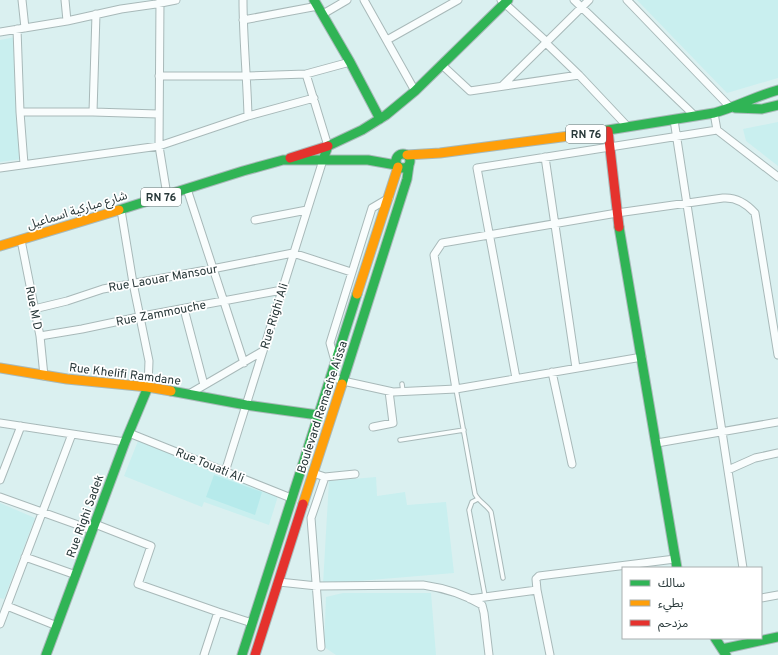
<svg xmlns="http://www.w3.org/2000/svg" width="778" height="655" font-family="Overpass,'Noto Sans Arabic',sans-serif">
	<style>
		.built { fill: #c9efef }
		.green { fill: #b6eaeb }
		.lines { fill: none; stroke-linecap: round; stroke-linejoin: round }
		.lane-casing { stroke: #a8b9b9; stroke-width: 5.5 }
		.street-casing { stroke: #a8b9b9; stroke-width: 9 }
		.fast-casing { stroke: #a8b9b9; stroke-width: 11 }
		.slow-casing { stroke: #a8b9b9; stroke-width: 11 }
		.jam-casing { stroke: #a8b9b9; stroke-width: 11 }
		.lane { stroke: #f9fdfd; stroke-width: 3.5 }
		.street { stroke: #f9fdfd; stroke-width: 7 }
		.fast { stroke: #30b455; stroke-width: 9 }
		.slow { stroke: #ff9f0a; stroke-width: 9 }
		.jam { stroke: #e5322d; stroke-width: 9 }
		.labels { text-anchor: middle; stroke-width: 3.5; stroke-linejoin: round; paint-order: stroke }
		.shield { fill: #fff; stroke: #687474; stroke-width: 1 }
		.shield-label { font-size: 11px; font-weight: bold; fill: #283839 }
		.street-label { font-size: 12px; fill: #283839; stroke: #fff }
	</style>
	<rect width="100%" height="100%" fill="#daf0f0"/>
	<path class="built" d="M637,0H778V78L727,93Z
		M15,37L22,159L0,162V40Z
		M778,122V166L746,141L743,129Z
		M138,441L278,496L269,525L204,502L202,507L124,476Z
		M376,477L377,496L405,492L407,505L446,502L454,573L323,584L329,481Z
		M0,503L35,518L4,599L0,598Z
		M343,593H431L436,655H336L324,647L326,597Z"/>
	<path class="green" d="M214,475L262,492L255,515L206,497Z"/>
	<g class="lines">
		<defs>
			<path id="lane" d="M402,384L403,392
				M456,389L475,494C479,502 487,505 491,512L503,578
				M400,440L464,430
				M478,499L472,502L469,510L485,596"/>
			<path id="street" d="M22,0L25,28
				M65,0L67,21
				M160,0L159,146L167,195
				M243,0C243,38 247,77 248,116
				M364,0L415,91
				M501,0L547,42
				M574,0L695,116
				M627,0L731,108
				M323,14L347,0
				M243,20L318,6
				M17,29L20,112L24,164
				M0,32L67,21L121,9L156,4L176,0
				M387,40L458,0
				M546,43L579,75
				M442,65L470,91L579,75L628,127
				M159,76H247L306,74
				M502,86L589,0
				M20,112H93L96,14
				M93,112L158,114
				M674,120L743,568
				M717,130L778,177
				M328,146L306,74L350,62
				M545,157L576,368
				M0,168L159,146L248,116L314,98
				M187,189L244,363
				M121,210L133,283L149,361L148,387
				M255,220L307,210
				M21,240L40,336L44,376
				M34,309L67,301L103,289L217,268L293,253L351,272
				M184,309L204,385
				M40,336L82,329L148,315L282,290
				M335,361L330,343L372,208L389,198
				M552,372L572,464
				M331,377L343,381L393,392L456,389L642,357
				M516,378L477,168L717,130L714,113
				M456,389L434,255L442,243L617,213L723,198C736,197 746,203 755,213L778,355
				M189,394L263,351
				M0,423L125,442
				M373,427L393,423L389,391
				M129,433L291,498
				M657,443L778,422
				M728,470L755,458L778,453
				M225,472L323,160
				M313,473L325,477L355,474
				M0,480L21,426
				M0,497L92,530
				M95,524L151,546L138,584L218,612
				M25,557L76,575
				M279,582L317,586L423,585C444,588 464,594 482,605L484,613L489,655
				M537,590L536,579L539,576L675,559
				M761,598L778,595
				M470,599L537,590L550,655
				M7,606L57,626
				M0,624L72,434
				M321,647L311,518L325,477
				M204,655L218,612L252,623"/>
			<path id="fast" d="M314,0L350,62L380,119
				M735,108L762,109L778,105
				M577,135L714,113C736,107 756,96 778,90
				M396 161a7 7 0 1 1 14 0a7 7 0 1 1-14 0Z
				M323,160L328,146L362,130L386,115L415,91L508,0
				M119,210L243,171L283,160H368L396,165
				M619,227L677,568
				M342,384L407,179L409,165
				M171,391L246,405L318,415
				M715,638L726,655
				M722,649L778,637
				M46,655L125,442L148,387
				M242,655L357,294"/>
			<path id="slow" d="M407,155L440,153L577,135
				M0,246L119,210
				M357,294L398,167
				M0,368L67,379L148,387L171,391
				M303,504L342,384"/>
			<path id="jam" d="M608,131L619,227
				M290,158L328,146
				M255,655L303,504"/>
		</defs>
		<use href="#lane" class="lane-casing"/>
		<use href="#street" class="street-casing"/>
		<use href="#fast" class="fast-casing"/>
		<use href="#slow" class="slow-casing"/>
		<use href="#jam" class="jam-casing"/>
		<use href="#lane" class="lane"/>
		<use href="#street" class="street"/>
		<use href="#fast" class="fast"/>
		<use href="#slow" class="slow"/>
		<use href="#jam" class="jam"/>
	</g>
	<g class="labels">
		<g class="shield">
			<rect x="566" y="125" width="40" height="18" rx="3"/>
			<rect x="141" y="188" width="40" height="18" rx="3"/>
		</g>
		<g class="shield-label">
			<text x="586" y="138">RN 76</text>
			<text x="161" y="201">RN 76</text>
		</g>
		<g class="street-label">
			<text transform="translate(77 210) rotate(-17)" y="4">شارع مباركية اسماعيل</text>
			<text transform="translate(163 278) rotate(-10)" y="4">Rue Laouar Mansour</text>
			<text transform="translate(34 308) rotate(79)" y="4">Rue M D</text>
			<text transform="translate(161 313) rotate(-11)" y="4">Rue Zammouche</text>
			<text transform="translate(274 316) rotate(-73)" y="4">Rue Righi Ali</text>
			<text transform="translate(125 374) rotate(7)" y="4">Rue Khelifi Ramdane</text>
			<text transform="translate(322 407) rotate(-72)" y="4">Boulevard Remache Aissa</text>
			<text transform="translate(210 465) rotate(22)" y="4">Rue Touati Ali</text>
			<text transform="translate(85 516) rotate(-70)" y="4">Rue Righi Sadek</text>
		</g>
	</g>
	<rect x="622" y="567" width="140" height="72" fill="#ffffff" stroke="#a9afb0"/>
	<rect x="630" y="580" width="20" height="6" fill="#30b455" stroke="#a9afb0"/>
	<text x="658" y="587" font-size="12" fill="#283839">سالك</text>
	<rect x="630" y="600" width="20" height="6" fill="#ff9f0a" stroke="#a9afb0"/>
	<text x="658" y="607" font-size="12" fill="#283839">بطيء</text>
	<rect x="630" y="620" width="20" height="6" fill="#e5322d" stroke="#a9afb0"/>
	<text x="658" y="627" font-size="12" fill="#283839">مزدحم</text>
</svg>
